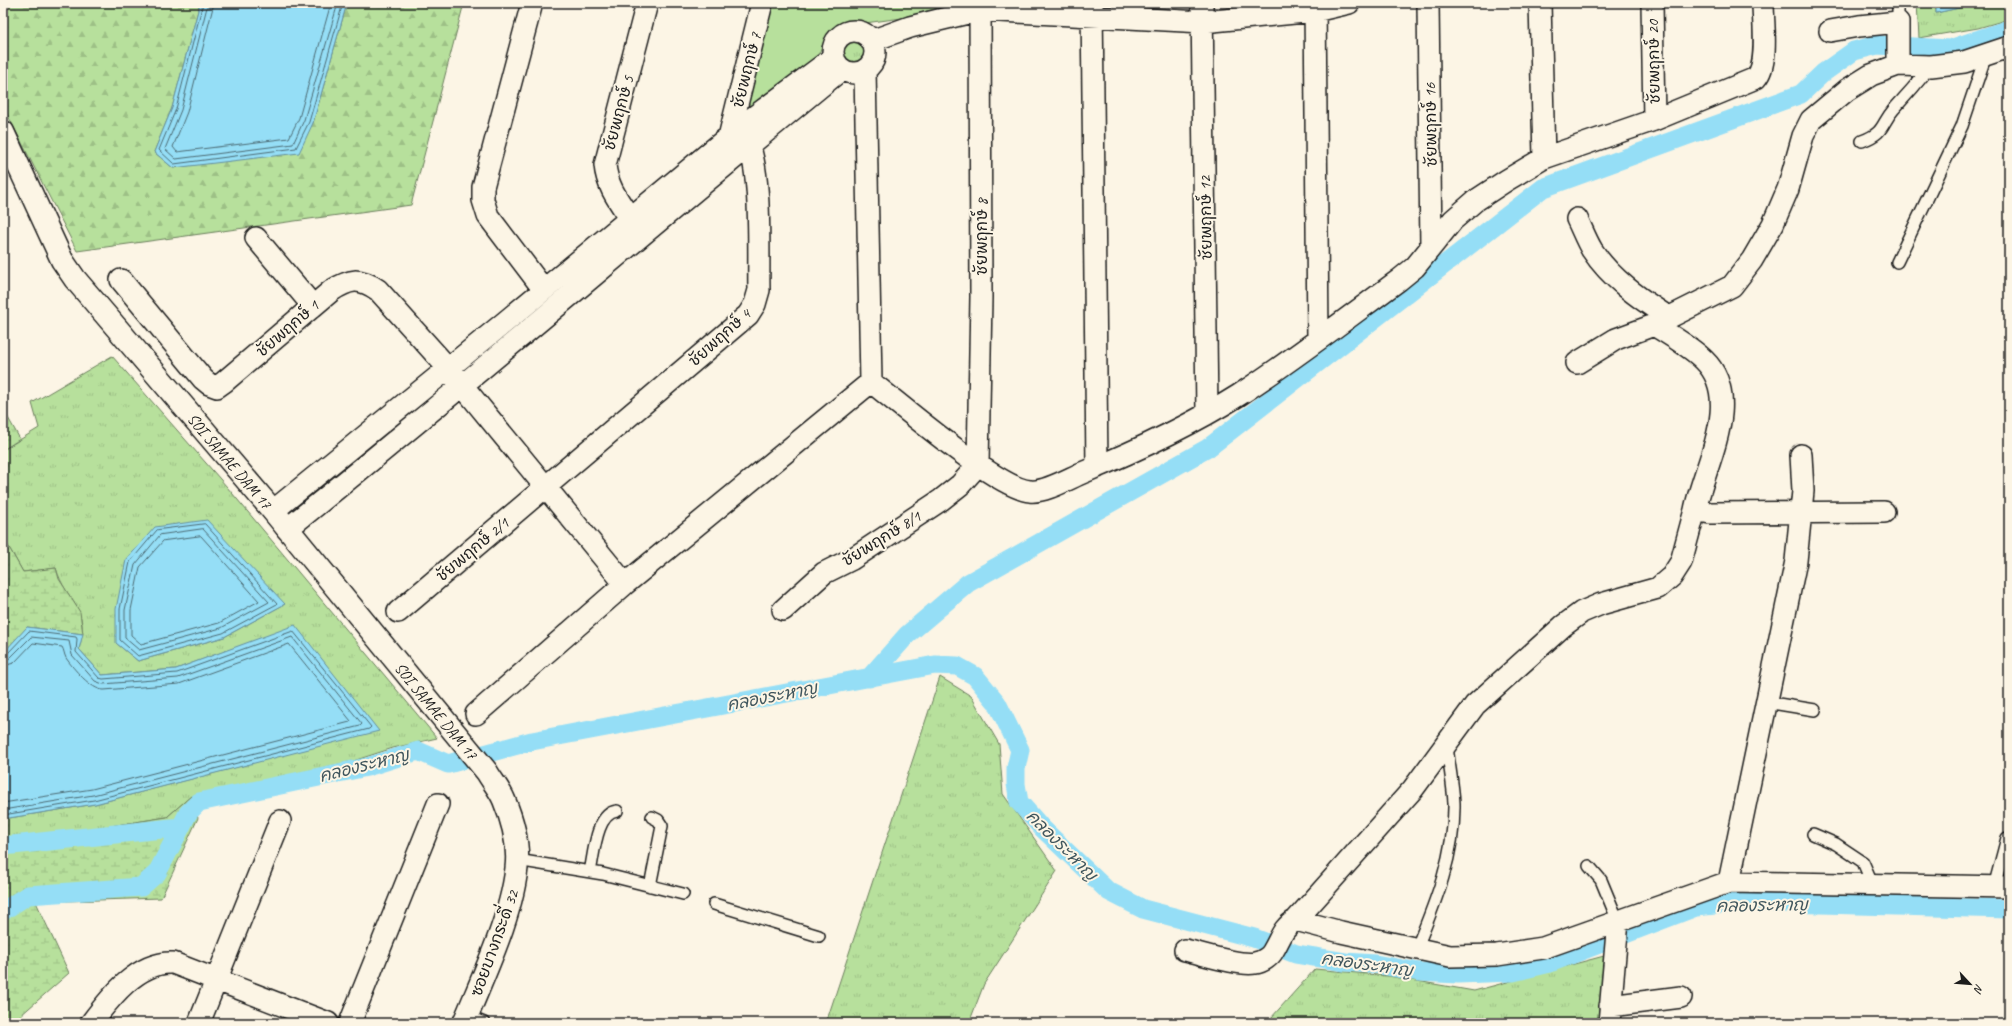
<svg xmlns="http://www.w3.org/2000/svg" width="2012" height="1026" font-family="Caveat,'Playpen Sans Thai',sans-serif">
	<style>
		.grass { fill: url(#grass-tufts); stroke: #6a7e5c; fill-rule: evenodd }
		.forest { fill: url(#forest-firs); stroke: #6a7e5c }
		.wetland { fill: url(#wetland-marsh); stroke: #6a7e5c }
		.garden { fill: #b7e09c; stroke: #6a7e5c }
		.water { fill: #95def6; stroke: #65909f }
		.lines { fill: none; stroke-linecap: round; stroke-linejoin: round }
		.shore { stroke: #4c6a73; stroke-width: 1 }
		.canal { stroke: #95def6; stroke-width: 19 }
		.service-casing { stroke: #1c1c1c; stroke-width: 14 }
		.minor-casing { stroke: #1c1c1c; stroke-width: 24 }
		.tertiary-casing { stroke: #1c1c1c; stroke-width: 25 }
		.service { stroke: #fcf5e5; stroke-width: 11 }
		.minor { stroke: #fcf5e5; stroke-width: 21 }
		.tertiary { stroke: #fcf5e5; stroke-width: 22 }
		.labels { text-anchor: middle; stroke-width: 4; stroke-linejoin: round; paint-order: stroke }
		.street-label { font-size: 16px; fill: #1c1c1c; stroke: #fcf5e5 }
		.water-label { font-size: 17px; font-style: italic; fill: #40565d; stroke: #fcf5e5 }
	</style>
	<defs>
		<pattern id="grass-tufts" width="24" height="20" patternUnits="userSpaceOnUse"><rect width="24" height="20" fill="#b7e09c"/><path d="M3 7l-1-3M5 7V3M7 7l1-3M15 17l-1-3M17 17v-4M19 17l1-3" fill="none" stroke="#9dc086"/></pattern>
		<pattern id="forest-firs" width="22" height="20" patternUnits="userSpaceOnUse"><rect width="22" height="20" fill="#b7e09c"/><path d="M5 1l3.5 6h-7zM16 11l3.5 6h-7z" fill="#9dc086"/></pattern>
		<pattern id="wetland-marsh" width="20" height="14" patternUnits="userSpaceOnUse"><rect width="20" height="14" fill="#b7e09c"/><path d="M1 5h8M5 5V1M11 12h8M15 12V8" fill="none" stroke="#9dc086"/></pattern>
	</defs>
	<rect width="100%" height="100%" fill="#fcf5e5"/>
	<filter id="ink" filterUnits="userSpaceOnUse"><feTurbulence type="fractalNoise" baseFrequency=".025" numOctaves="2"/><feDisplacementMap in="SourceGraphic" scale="8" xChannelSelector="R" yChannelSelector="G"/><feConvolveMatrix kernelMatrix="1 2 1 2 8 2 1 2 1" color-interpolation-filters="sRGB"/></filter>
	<g filter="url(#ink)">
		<path class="grass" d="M1917,3H1936V13L1982,3H2009V19L1978,28L1919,38Z
			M840 53a13 13 0 1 1 26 0a13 13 0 1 1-26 0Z
			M112,356L227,487L437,738L393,748L353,761L191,796L167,817L3,843V819L95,804L337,741L295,626L176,669L102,675L79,649C91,606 66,603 56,568L23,572L3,537V450L39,428L32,403ZM285,604L224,637L138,661L116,643Z
			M940,677L971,696L999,744L1003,794L1057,871L984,984L969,1023H826Z
			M1604,956L1598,1023H1269L1271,1018L1315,969L1388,976L1474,991Z"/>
		<path class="forest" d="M3,3H200L172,108L154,152L173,168L235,159L313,123L347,3H464L411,205L77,251L3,106Z"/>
		<path class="wetland" d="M3,409L20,439L3,450Z
			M3,537L23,572L56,568L59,579L80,612L83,634L27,627L3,658Z
			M191,796L198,818L161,898L36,902L69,973L12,1023H3V843L167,817Z"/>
		<path class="garden" d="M770,3H956L902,18L850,25L822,46L816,61L742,115Z"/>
		<path class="water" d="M200,3H347L313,123L299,153L173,168L154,152L172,108Z
			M1936,3H1982L1936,13Z
			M207,520L285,604L224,637L138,661L116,643V609L126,560L155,527Z
			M295,625L379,731L95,804L3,819L4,652L27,627L83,634L79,649L102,675L176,669Z"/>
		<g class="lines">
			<path class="shore" d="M203,3L176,109L159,150L174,164L296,148L309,122L343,3
				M208,3L181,110L165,149L176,159L293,144L304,120L338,3
				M214,3L187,112L173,147L177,152L289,138L299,118L331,3
				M205,524L277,604L223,633L138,656L120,640V609L130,562L157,530Z
				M203,529L269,602L221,628L139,650L125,638V610L135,565L160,535Z
				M201,536L259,601L219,623L141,644L131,635V610L140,567L163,541Z
				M3,655L7,654L29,631L76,637L77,639L76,652L99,678L103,679L177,673L293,631L371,727L369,729L94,800L3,815
				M3,660L10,658L31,637L69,641L72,655L95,681L103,684L178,678L292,637L362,724L360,726L93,795L3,810
				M3,666L14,663L33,643L62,647C64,650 64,654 66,658C73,668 91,690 104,690L179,684L289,644L351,721L350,722L92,789L3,803"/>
			<path class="canal" d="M869,678L907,635L968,583L1208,448L1543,188L1801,94L1823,73L1854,51L1877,45L1950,49L2009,29
				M3,846L181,827L188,813L199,802L367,767L418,751L448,764L532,741L935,665L957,666L975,676L997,703L1020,750L1016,768V784L1019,802L1042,828L1108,891L1143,909L1254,938L1296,954L1345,962L1375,964L1419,972L1458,974L1513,972L1550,963L1696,907L1743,902L2009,909
				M3,911L28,895L141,887L157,873L181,827"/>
			<defs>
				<path id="service" d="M1898,3V22
					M1862,141C1886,132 1880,125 1894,109C1907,95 1919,81 1931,66
					M1897,262L1962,126L1986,55
					M1766,702L1815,710
					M1813,834L1836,844L1863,862L1873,885
					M517,860L603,874L683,894
					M1589,866L1601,880L1618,921
					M590,872C594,854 596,813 617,811
					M650,886L662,826L658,820L652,817
					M1994,887L2007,838
					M714,904L819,936
					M1417,947C1436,901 1455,854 1454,803C1453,784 1449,765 1447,746
					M467,1016L484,1023"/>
				<path id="minor" d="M532,3L483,187V200L488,216L544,290
					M1202,3L1207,413
					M1315,3L1318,339
					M1428,3L1431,247
					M1540,3L1544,158
					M1652,3L1654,120
					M1092,4L1097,467
					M1830,31L1859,26L1898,22V65
					M833 52a21 21 0 1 1 42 0a21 21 0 1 1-42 0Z
					M871,41L910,27L980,10L1203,22L1315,11L1349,3
					M865,70L871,382
					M729,137L762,3
					M630,218C618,200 607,186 605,165L647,3
					M1577,219C1582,229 1586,240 1592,250C1611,279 1639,298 1668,317
					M256,238L312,305
					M121,280L203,379L209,384L217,387L224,382L331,291C350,279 359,277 378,290L448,368L625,584
					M1654,325C1670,335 1691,347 1704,360C1744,399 1704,465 1695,510L1710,513L1884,512
					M1577,363L1616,339L1654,325L1732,286L1752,260L1773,224L1788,189L1803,136L1811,120L1847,90L1871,75L1898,65L1931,66L1964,62L2009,47
					M871,382C901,405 998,489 1030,491C1044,493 1068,479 1082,473C1136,451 1190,426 1239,395C1293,360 1346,319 1399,280L1415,267L1453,220L1475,201L1507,180L1544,158L1654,120L1756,78C1769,64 1763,22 1763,3
					M273,511L499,327L739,128L834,57
					M287,529C474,379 656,221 842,69
					M783,610L824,573L852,559L941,500L960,485L978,465L981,297L980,3
					M398,612L748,315L755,304L759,290C758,254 763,162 744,135
					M476,714L625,584L871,382
					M1729,882L1796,561L1803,491L1801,455
					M1296,920L1413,789L1475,705L1563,626L1582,612L1601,604L1658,588L1672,576L1681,562L1695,510
					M1185,950C1203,954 1239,966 1255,963C1262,962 1270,957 1273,951C1281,938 1282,928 1296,920L1341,932L1450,956L1497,955L1543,948L1729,882L2009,887
					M1610,1006L1681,997
					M91,1023C110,998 138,961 173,963L328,1023
					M199,1023L280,821
					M350,1023L438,804
					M1609,1023L1618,921"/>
				<g id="tertiary">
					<path id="s1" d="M3,132L62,260L75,279L273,511L487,772C492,781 500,790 504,800C512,819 518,842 517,862C514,912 483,976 464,1023"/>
				</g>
			</defs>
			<use href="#service" class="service-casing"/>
			<use href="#minor" class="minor-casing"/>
			<use href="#tertiary" class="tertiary-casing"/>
			<use href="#service" class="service"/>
			<use href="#minor" class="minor"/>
			<use href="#tertiary" class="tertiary"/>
		</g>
	</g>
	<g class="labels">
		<g class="street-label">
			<text transform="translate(1653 62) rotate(-91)" y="6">ชัยพฤกษ์ 20</text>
			<text transform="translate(746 70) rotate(-76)" y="6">ชัยพฤกษ์ 7</text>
			<text transform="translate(618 113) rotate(-75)" y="6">ชัยพฤกษ์ 5</text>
			<text transform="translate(1430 125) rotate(-91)" y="6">ชัยพฤกษ์ 16</text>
			<text transform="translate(1205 218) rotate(-91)" y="6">ชัยพฤกษ์ 12</text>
			<text transform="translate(981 237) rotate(-90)" y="6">ชัยพฤกษ์ 8</text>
			<text transform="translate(287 328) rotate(-41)" y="6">ชัยพฤกษ์ 1</text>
			<text transform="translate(719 337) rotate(-42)" y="6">ชัยพฤกษ์ 4</text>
			<text dy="6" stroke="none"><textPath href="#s1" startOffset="403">SOI SAMAE DAM 17</textPath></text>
			<text transform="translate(881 538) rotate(-32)" y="6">ชัยพฤกษ์ 8/1</text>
			<text transform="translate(472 549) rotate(-40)" y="6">ชัยพฤกษ์ 2/1</text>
			<text dy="6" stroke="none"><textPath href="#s1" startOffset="727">SOI SAMAE DAM 17</textPath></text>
			<text transform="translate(494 943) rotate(-70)" y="6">ซอยบางกระดี่ 32</text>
		</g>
		<g class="water-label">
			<text transform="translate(772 696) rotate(-11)" y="6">คลองระหาญ</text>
			<text transform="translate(364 765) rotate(-14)" y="6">คลองระหาญ</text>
			<text transform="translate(1062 845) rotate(45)" y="6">คลองระหาญ</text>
			<text transform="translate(1762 905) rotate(-1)" y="6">คลองระหาญ</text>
			<text transform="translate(1367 964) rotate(8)" y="6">คลองระหาญ</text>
		</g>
	</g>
	<rect width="2012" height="1026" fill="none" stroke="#fcf5e5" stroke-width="16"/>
	<rect x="8" y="8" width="1996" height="1010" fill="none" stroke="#1c1c1c" stroke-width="1.5" filter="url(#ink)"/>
	<g transform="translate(1970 984) rotate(116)" stroke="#fcf5e5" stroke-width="3" paint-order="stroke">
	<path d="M0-3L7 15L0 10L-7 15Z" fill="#1c1c1c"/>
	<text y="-6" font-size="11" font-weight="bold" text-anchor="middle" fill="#1c1c1c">N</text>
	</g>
</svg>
